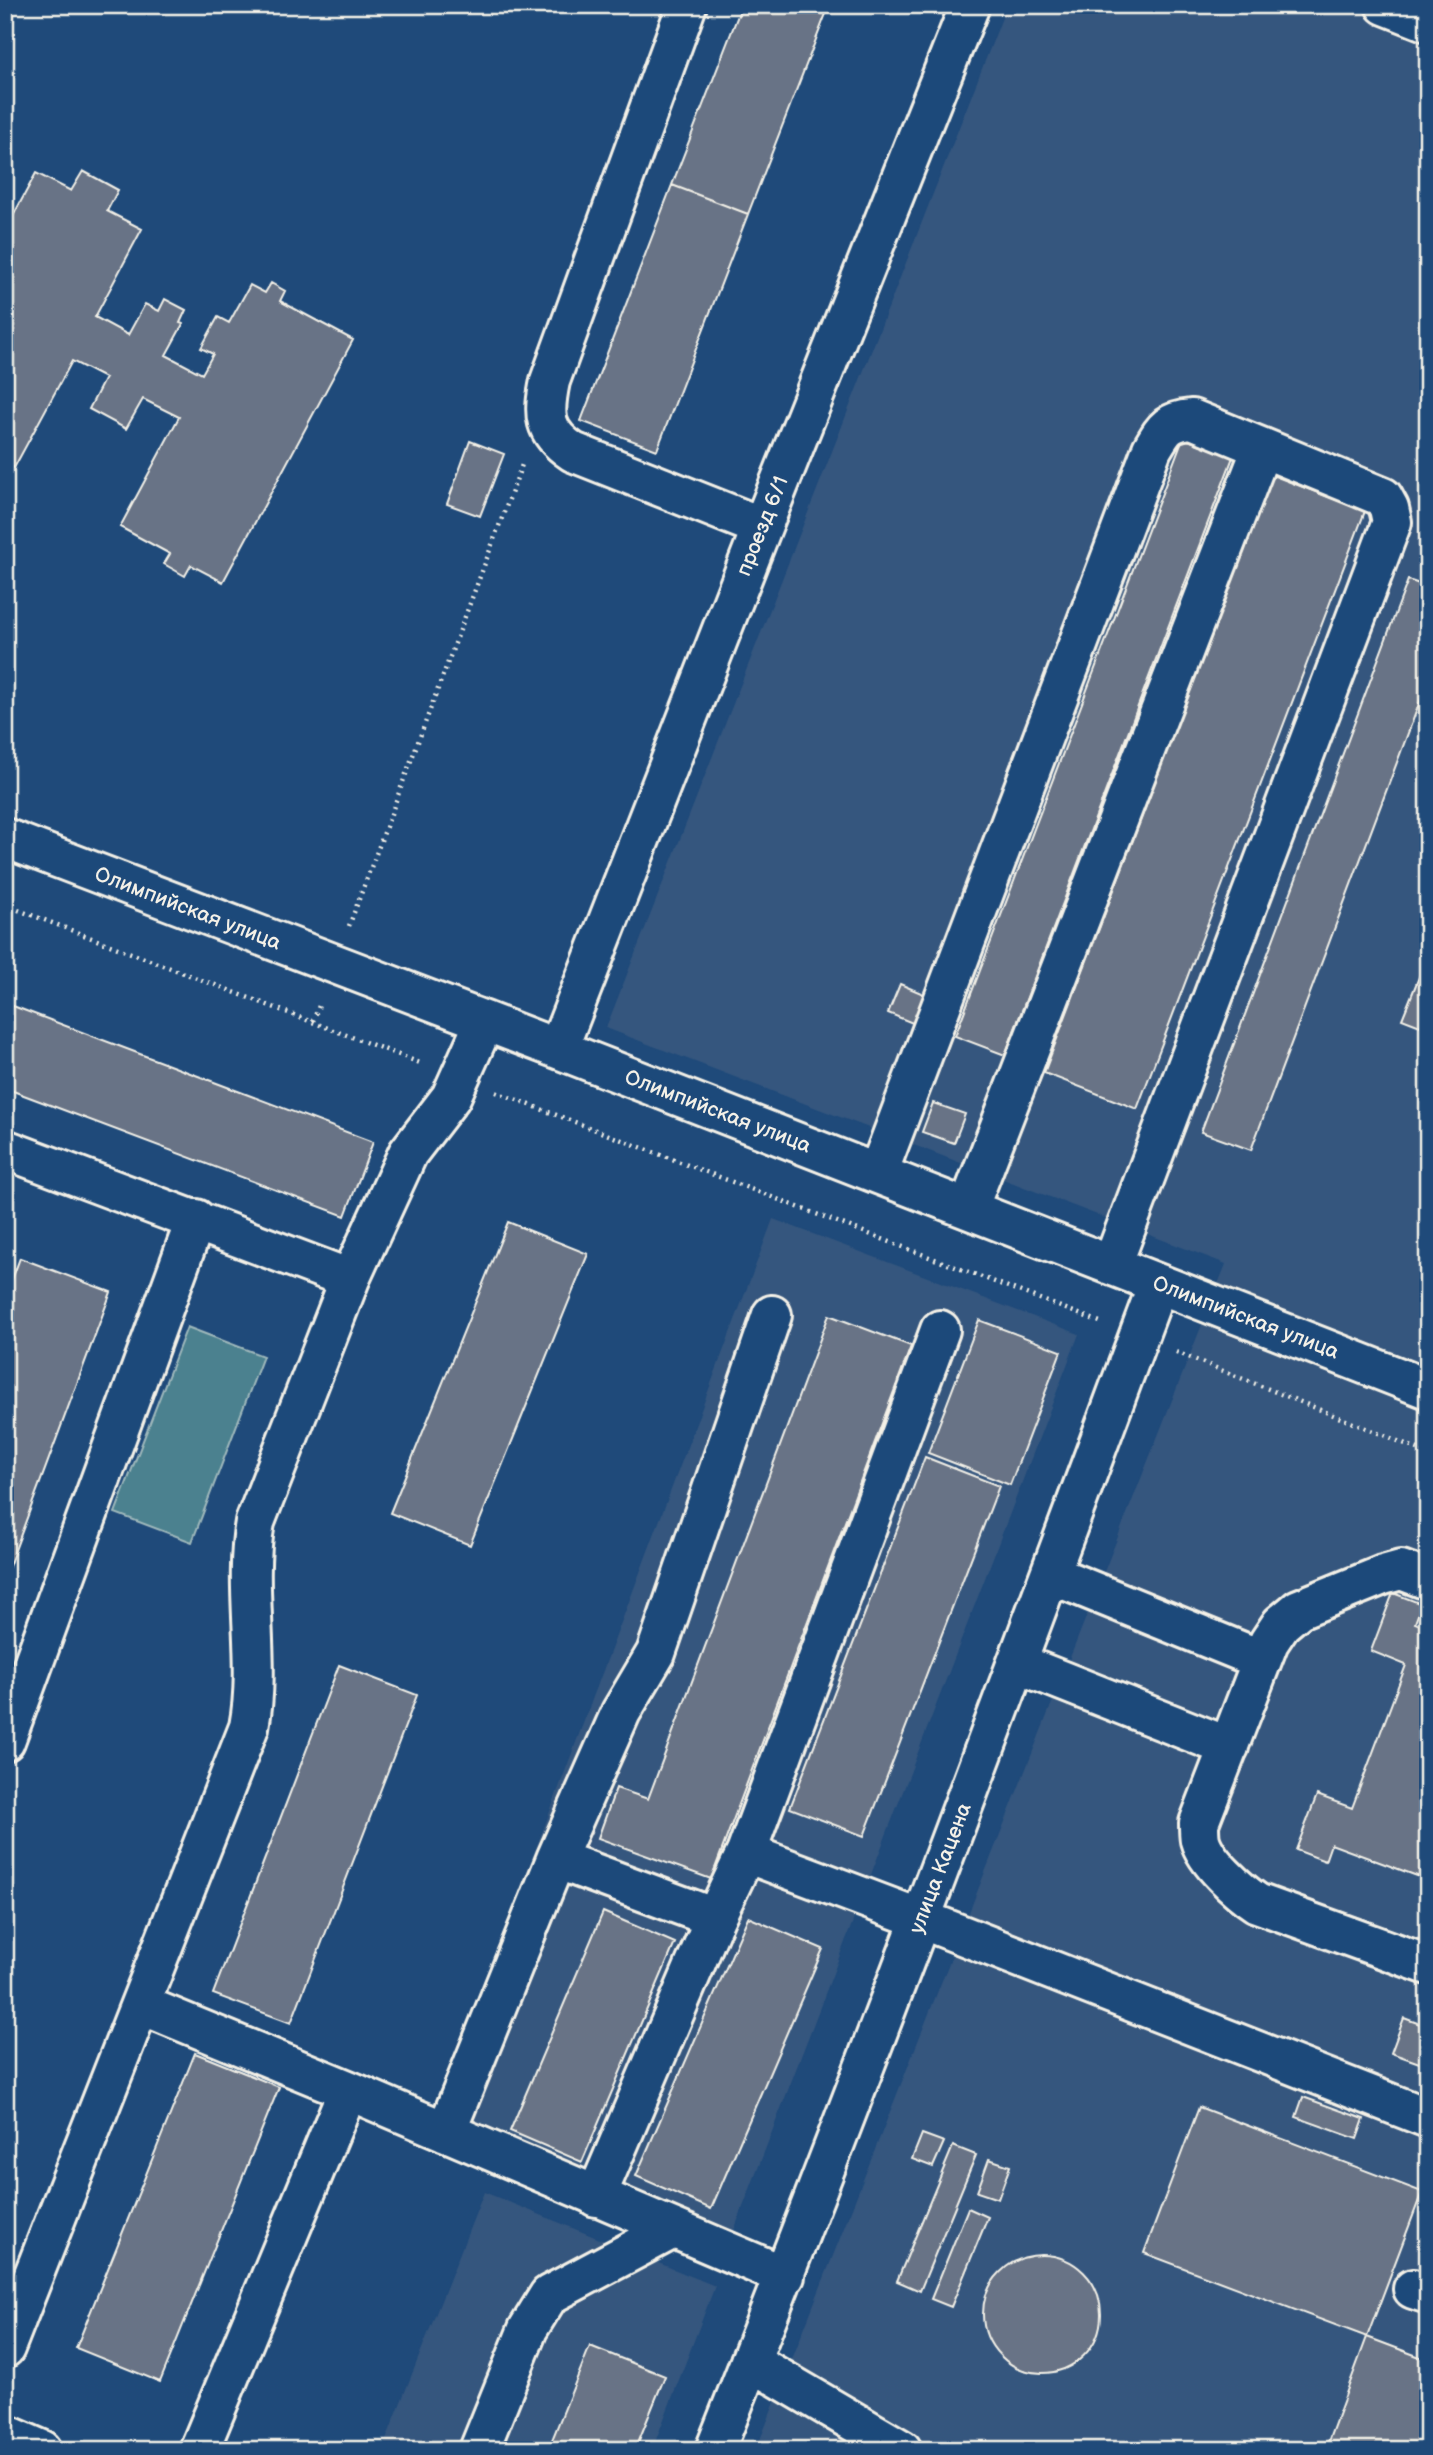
<svg xmlns="http://www.w3.org/2000/svg" width="1433" height="2455" font-family="'Balsamiq Sans',sans-serif">
	<style>
		.built { fill: #35567e }
		.green { fill: #4c818f; stroke: #a0b9bc; stroke-width: 2 }
		.building { fill: #677386; stroke: #f4f1e8; stroke-width: 2 }
		.lines { fill: none; stroke-linecap: round; stroke-linejoin: round }
		.minor-casing { stroke: #f4f1e8; stroke-width: 44 }
		.path { stroke: #f4f1e8; stroke-width: 4.5; stroke-dasharray: 2 5; stroke-linecap: butt }
		.minor { stroke: #1f4a7a; stroke-width: 38 }
		.labels { text-anchor: middle; stroke-width: 5; stroke-linejoin: round; paint-order: stroke }
		.street-label { font-size: 21px; fill: #f4f1e8; stroke: #1f4a7a }
	</style>
	<rect width="100%" height="100%" fill="#1f4a7a"/>
	<filter id="ink" filterUnits="userSpaceOnUse"><feTurbulence type="fractalNoise" baseFrequency=".0143" numOctaves="2"/><feDisplacementMap in="SourceGraphic" scale="14" xChannelSelector="R" yChannelSelector="G"/><feConvolveMatrix kernelMatrix="1 2 1 2 8 2 1 2 1" color-interpolation-filters="sRGB"/></filter>
	<g filter="url(#ink)">
		<path class="built" d="M1007,5H1428V2450H756L1226,1264L606,1028Z
			M773,1219L1079,1334L733,2233L438,2109Z
			M484,2192L715,2286L652,2450H382Z"/>
		<path class="green" d="M187,1327L263,1356L192,1542L115,1513Z"/>
		<path class="building" d="M742,5H813L827,11L748,214L672,185Z
			M83,171L118,190L107,211L142,229L95,317L128,335L145,304L159,311L165,299L186,310L180,323L183,324L166,355L202,374L213,354L201,348L218,317L229,323L250,285L265,293L271,283L285,291L280,301L353,340L223,582L191,565L185,576L164,564L170,554L120,527L179,417L143,399L126,429L89,409L105,378L72,361L14,468L5,463V231L36,173L71,191Z
			M672,185L748,214L657,450L581,421Z
			M1183,438L1233,457L1005,1055L955,1036Z
			M470,441L504,454L480,516L447,504Z
			M1272,475L1365,511L1137,1109L1044,1073Z
			M1408,580L1428,587V680L1251,1150L1201,1132Z
			M1428,955V1029L1402,1019Z
			M900,984L926,995L915,1024L888,1013Z
			M5,1003L373,1142L345,1216L5,1088Z
			M933,1103L965,1114L954,1143L922,1132Z
			M508,1222L588,1254L470,1545L390,1513Z
			M20,1258L111,1292L5,1577V1298Z
			M829,1315L911,1346L711,1879L598,1838L616,1788L648,1799Z
			M979,1320L1061,1351L1010,1485L928,1453Z
			M925,1457L999,1486L864,1836L790,1808Z
			M1393,1593L1422,1604L1415,1623L1428,1628V1880L1331,1844L1325,1861L1296,1850L1317,1795L1352,1808L1406,1665L1371,1651Z
			M339,1665L417,1695L291,2023L213,1994Z
			M603,1912L675,1943L582,2162L510,2131Z
			M748,1917L823,1949L711,2209L636,2176Z
			M1404,2018L1428,2027V2066L1391,2053Z
			M195,2053L279,2087L160,2382L76,2348Z
			M1303,2097L1364,2119L1357,2139L1296,2117Z
			M1199,2107L1422,2192L1367,2337L1144,2253Z
			M922,2134L944,2142L933,2167L912,2159Z
			M953,2146L976,2155L920,2291L897,2281Z
			M989,2159L1010,2166L998,2199L977,2192Z
			M968,2208L988,2217L951,2307L931,2299Z
			M983 2314a59 59 0 1 1 118 0a59 59 0 1 1-118 0Z
			M1367,2337L1428,2360V2450H1325Z
			M590,2346L665,2376L635,2450H548Z"/>
		<g class="lines">
			<defs>
				<path id="minor" d="M687,5L550,381C543,415 543,432 573,452L762,527
					M1385,5L1428,22
					M5,838L558,1049L1428,1389
					M558,1049L762,527L970,5
					M5,1149L350,1279
					M878,1173L1152,449C1164,429 1167,421 1192,419L1383,497L1389,508L1392,522L1112,1265
					M968,1209L1262,448
					M1050,1574L1262,1660
					M1428,1580L1401,1570L1383,1575L1299,1609L1281,1624L1269,1642L1199,1823C1199,1829 1199,1835 1200,1840C1206,1862 1239,1891 1257,1903L1428,1965
					M1017,1663L1229,1747
					M5,1741L196,1219
					M746,1853L921,1919L1428,2118
					M556,1859L715,1918
					M142,2005L348,2090L199,2450
					M348,2090L785,2276
					M446,2132L556,1859L621,1712L656,1653L772,1315
					M596,2197L715,1918L746,1853L940,1330
					M1413,2289L1428,2294
					M5,2348L249,1727C262,1660 243,1590 255,1522L350,1279L408,1153L451,1097L485,1021
					M750,2361L902,2450
					M5,2434L42,2450
					M479,2450L528,2329L549,2295L673,2229
					M715,2450C869,2063 1013,1673 1158,1284"/>
			</defs>
			<use href="#minor" class="minor-casing"/>
			<path class="path" d="M5,905L420,1063
				M349,926L523,462
				M313,1021L320,1003
				M496,1092L1100,1322
				M1176,1352L1428,1453"/>
			<use href="#minor" class="minor"/>
		</g>
	</g>
	<g class="labels">
		<g class="street-label">
			<text transform="translate(762 526) rotate(-68)" y="7">проезд 6/1</text>
			<text transform="translate(188 908) rotate(21)" y="7">Олимпийская улица</text>
			<text transform="translate(718 1111) rotate(21)" y="7">Олимпийская улица</text>
			<text transform="translate(1246 1317) rotate(21)" y="7">Олимпийская улица</text>
			<text transform="translate(940 1868) rotate(-69)" y="7">улица Кацена</text>
		</g>
	</g>
	<rect width="1433" height="2455" fill="none" stroke="#1f4a7a" stroke-width="28"/>
	<rect x="14" y="14" width="1405" height="2427" fill="none" stroke="#f4f1e8" stroke-width="2.5" filter="url(#ink)"/>
</svg>
